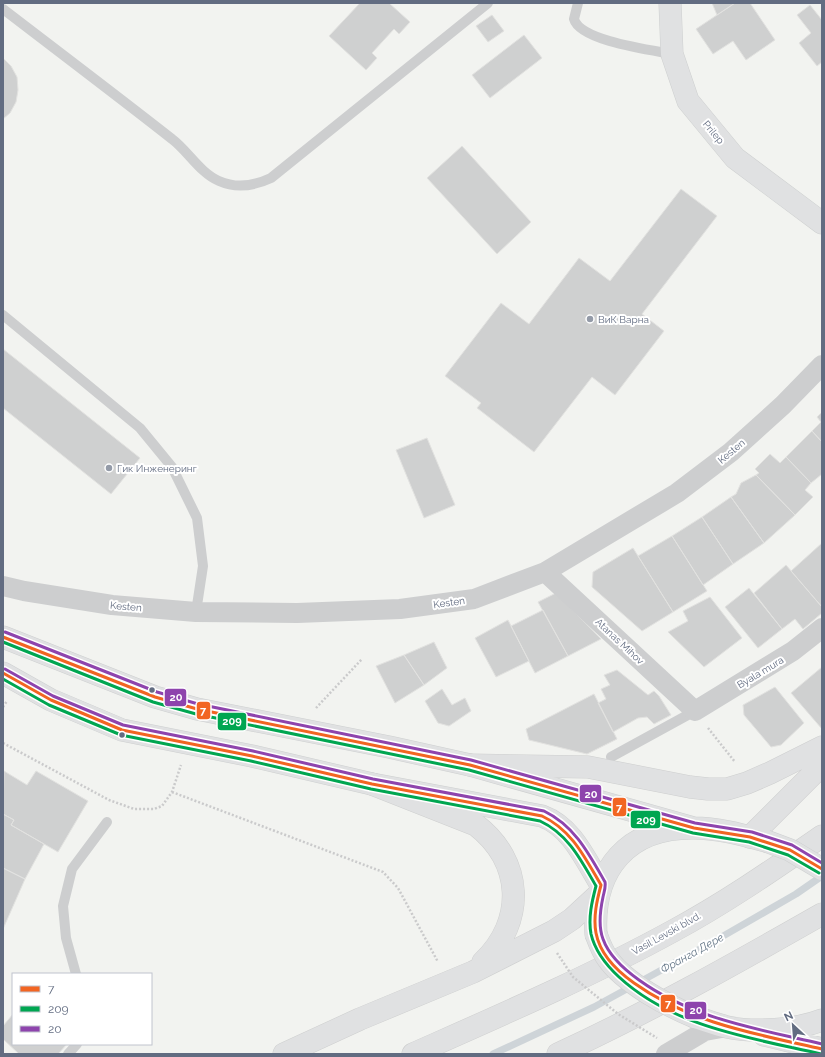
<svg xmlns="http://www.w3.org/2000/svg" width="825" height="1057" font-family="Raleway,sans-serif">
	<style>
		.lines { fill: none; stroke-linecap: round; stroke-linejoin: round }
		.stream { stroke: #ced4d8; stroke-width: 7 }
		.building { fill: #cfd0d0; stroke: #e2e2e0 }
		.secondary-casing { stroke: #ced0d0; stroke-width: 23 }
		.highway-casing { stroke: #cecfcf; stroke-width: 23 }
		.path { stroke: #cacacb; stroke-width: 2.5; stroke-dasharray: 2 2; stroke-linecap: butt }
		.lane { stroke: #cdcecf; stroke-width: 10 }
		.street { stroke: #cdcecf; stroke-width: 20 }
		.secondary { stroke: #e0e1e2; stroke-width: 22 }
		.highway { stroke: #e0e1e2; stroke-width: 22 }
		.secondary-bridge-casing { stroke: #ced0d0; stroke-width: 23; stroke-linecap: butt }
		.path-bridge { stroke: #cacacb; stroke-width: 2.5; stroke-dasharray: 2 2; stroke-linecap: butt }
		.secondary-bridge { stroke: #e0e1e2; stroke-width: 22 }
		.bus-1-casing { stroke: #fff; stroke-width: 6 }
		.bus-2-casing { stroke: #fff; stroke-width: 6 }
		.bus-3-casing { stroke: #fff; stroke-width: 6 }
		.bus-1 { stroke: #f26522; stroke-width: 3 }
		.bus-2 { stroke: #00a651; stroke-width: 3 }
		.bus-3 { stroke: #8e44ad; stroke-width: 3 }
		.poi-dot { fill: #949ba8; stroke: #fff; stroke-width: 1.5 }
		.bus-dot { fill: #626c81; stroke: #fff; stroke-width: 1.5 }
		.labels { text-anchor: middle; stroke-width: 4; stroke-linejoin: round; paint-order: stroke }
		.street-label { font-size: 10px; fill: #626c81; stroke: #fff }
		.poi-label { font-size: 10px; fill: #626c81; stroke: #fff; text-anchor: start }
		.water-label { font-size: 11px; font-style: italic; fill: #627485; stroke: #fff }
		.line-badge { stroke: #fff; stroke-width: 1.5 }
		.badge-label { font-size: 11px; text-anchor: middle; font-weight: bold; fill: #fff }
	</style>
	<rect width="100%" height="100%" fill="#f2f3f0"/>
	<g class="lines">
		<path class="stream" d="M493,1054L594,1007L718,939L796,894L822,876"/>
	</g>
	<path class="building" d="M360,3H389L410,22L399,34L394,29L372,53L377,58L366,70L329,36Z
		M712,3H735L717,15Z
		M735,3H750L775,40L746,60L733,41L713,54L696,29Z
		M810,5L822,20V62L817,66L799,43L811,33L797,15Z
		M492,15L504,31L488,42L476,26Z
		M524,35L542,58L490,98L472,75Z
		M3,58L11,66L17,77L18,90L16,102L10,113L3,119Z
		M462,146L531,222L497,254L427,178Z
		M681,189L717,216L642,314L664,331L615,395L592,377L534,452L477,408L481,403L445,376L501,303L529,324L579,258L610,281Z
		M3,349L140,458L111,494L3,408Z
		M822,412V442L812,431L821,422L817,417Z
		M812,431L822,442V474L811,483L786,457Z
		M427,438L455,505L424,518L396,450Z
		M770,454L780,463L786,457L811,483L805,490L813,497L795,515L756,475L759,473L755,469Z
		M756,475L795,515L764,543L731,497L736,494L741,483Z
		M731,497L764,543L733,564L702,517Z
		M702,517L733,564L703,585L672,536Z
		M672,536L707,591L673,612L638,556Z
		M822,543V607L791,571Z
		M633,548L673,612L642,631L592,587L593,572Z
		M786,565L822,607V613L803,629L795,619L782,629L754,593Z
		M749,588L782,629L758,648L725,607Z
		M556,593L601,639L568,656L538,602Z
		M710,597L742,638L704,667L668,632L688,621L683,611Z
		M543,610L568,656L535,673L511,626Z
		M508,620L529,661L496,677L475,638Z
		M434,642L447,668L424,685L404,655Z
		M404,655L424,685L395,703L376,666Z
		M822,667V729L791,693Z
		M617,670L648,695L654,691L659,696L671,715L654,724L647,717L638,718L613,732L598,703L606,699L601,689L610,685L604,675Z
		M775,687L804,723L781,745L771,747L744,715L743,705Z
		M442,689L452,705L465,698L471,711L449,726L438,723L425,701Z
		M594,694L617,739L587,754L529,740L526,729Z
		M4,771L27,785L36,771L88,801L58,852L11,825L14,820L3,814Z
		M3,814L14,820L11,825L44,844L25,879L3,868Z
		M3,868L25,879L3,929Z
		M13,1014V1044H67L58,1054H19L3,1039V1026Z"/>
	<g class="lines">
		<defs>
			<path id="secondary" d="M670,3L672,54L688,101L735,158L822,223
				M3,637L155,697L197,709L389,747L470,765L694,828
				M3,673L51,700L122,730L252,756L372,784L542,816C572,827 585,859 601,885
				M596,934C592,869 628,827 694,828C718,828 743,835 766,841
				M695,1017C705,1020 716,1024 727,1027C754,1033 796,1030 822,1020
				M764,1035L822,1049"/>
			<path id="highway" d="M470,765L588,767L690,787L708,789H727L747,783L770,773L822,747
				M372,784L476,825C523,861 526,921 483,962
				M750,837L822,765
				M284,1054L360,1019L473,972L554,931L572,919L598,895
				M413,1054C501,1015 589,977 673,931C725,903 774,869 822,836
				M558,1054C649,1012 736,963 822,914"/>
		</defs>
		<use href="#secondary" class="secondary-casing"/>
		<use href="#highway" class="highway-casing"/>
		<path class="path" d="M3,707L7,701
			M316,708L362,659
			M708,728L735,762
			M3,743L109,800L134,809H154L162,806L172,792L181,765
			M172,792L383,872L398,888L438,962"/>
		<path class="lane" d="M578,3L574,19C580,41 651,50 672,54
			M3,9C59,52 116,95 172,139C188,151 200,173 219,181C237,189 254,186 271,178L488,3
			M3,315L140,428L172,467L197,518L203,566L196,612
			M611,757L695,711
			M76,974L66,938L63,906L72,869L107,822
			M68,1054L77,1044"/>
		<path class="street" d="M545,572L695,711L793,651L822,628
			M3,586L24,591L112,605L196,612L297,613L400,609L474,599L545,572L677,493L731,452L783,405L822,365
			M666,1054L705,1031L727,1027"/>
		<use href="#secondary" class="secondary"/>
		<use href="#highway" class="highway"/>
		<defs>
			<path id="secondary-bridge" d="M766,841L790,850L822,869
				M596,934C599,942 602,951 608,959C625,983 668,1006 695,1017"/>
		</defs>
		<use href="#secondary-bridge" class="secondary-bridge-casing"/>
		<path class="path-bridge" d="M557,953L573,977L618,1014L657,1038"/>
		<use href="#secondary-bridge" class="secondary-bridge"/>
		<defs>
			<path id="bus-1" d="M3,637L155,697L197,709L470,765L694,828L750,837L790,850L822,869
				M3,673L51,700L122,730L252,756L372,784L542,816C572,830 585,858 601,885C597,900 593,917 596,933C600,954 617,971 634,983C690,1023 756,1034 822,1049"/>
			<path id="bus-2" d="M3,642L153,702L196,714L469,770L693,833L749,842L788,855L819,873
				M3,679L49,705L121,735L251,761L371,789L540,821C568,834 581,860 596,886C592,901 588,918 591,934C595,951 606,965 619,977C673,1027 751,1038 821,1054"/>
			<path id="bus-3" d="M5,632L157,692L198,704L471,760L695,823L752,832L792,845L822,863
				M5,669L53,696L123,725L253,751L373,779L544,811C575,826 589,854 605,882C606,887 604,892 603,897C600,911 598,926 603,939C609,956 625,970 639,980C693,1019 758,1029 822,1044"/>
		</defs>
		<use href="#bus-1" class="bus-1-casing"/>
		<use href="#bus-2" class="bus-2-casing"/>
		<use href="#bus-3" class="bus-3-casing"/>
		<use href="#bus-1" class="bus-1"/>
		<use href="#bus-2" class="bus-2"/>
		<use href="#bus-3" class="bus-3"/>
	</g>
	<g class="poi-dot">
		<circle cx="590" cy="319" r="4"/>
		<circle cx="109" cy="468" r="4"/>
	</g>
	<g class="bus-dot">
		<circle cx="152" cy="690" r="3.5"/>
		<circle cx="122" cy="735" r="3.5"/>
	</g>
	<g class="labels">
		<g class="street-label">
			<text transform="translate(714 132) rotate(50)" y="4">Prilep</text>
			<text transform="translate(731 451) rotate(-40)" y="4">Kesten</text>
			<text transform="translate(449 602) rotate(-8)" y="4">Kesten</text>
			<text transform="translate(126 606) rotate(5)" y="4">Kesten</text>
			<text transform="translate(620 641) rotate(43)" y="4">Atanas Mihov</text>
			<text transform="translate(760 672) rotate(-31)" y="4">Byala mura</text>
			<text transform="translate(666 933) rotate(-29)" y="4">Vasil Levski blvd.</text>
		</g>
		<g class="poi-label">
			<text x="598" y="323">ВиК Варна</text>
			<text x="117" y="472">Гик Инженеринг</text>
		</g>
		<g class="water-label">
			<text transform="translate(692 953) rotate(-29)" y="4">Франга Дере</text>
		</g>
	</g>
	<g class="line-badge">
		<rect x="164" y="688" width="23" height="19" rx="4" fill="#8e44ad"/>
		<rect x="196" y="701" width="15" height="19" rx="4" fill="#f26522"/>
		<rect x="217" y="712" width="30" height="19" rx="4" fill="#00a651"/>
		<rect x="579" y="784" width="23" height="19" rx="4" fill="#8e44ad"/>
		<rect x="612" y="797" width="15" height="20" rx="4" fill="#f26522"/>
		<rect x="630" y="810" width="31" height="19" rx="4" fill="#00a651"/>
		<rect x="660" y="994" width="16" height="19" rx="4" fill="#f26522"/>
		<rect x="684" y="1001" width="23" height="19" rx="4" fill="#8e44ad"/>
	</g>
	<g class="badge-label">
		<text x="176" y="701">20</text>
		<text x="203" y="714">7</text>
		<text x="232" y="725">209</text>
		<text x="591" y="798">20</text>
		<text x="619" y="811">7</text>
		<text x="646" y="824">209</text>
		<text x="668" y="1007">7</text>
		<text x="696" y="1014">20</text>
	</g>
	<rect width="825" height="1057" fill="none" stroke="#626c81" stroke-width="8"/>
	<rect x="12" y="973" width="140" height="72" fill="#ffffff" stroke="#c0c4cd"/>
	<rect x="20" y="986" width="20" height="6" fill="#f26522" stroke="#c0c4cd"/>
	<text x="48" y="993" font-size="12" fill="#626c81">7</text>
	<rect x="20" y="1006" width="20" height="6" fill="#00a651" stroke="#c0c4cd"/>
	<text x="48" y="1013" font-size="12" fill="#626c81">209</text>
	<rect x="20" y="1026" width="20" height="6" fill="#8e44ad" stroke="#c0c4cd"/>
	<text x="48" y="1033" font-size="12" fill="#626c81">20</text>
	<g transform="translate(793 1025) rotate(334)" stroke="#ffffff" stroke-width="3" paint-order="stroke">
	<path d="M0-3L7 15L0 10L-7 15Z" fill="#626c81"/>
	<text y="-6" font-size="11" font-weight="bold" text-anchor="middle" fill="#626c81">N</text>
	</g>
</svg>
